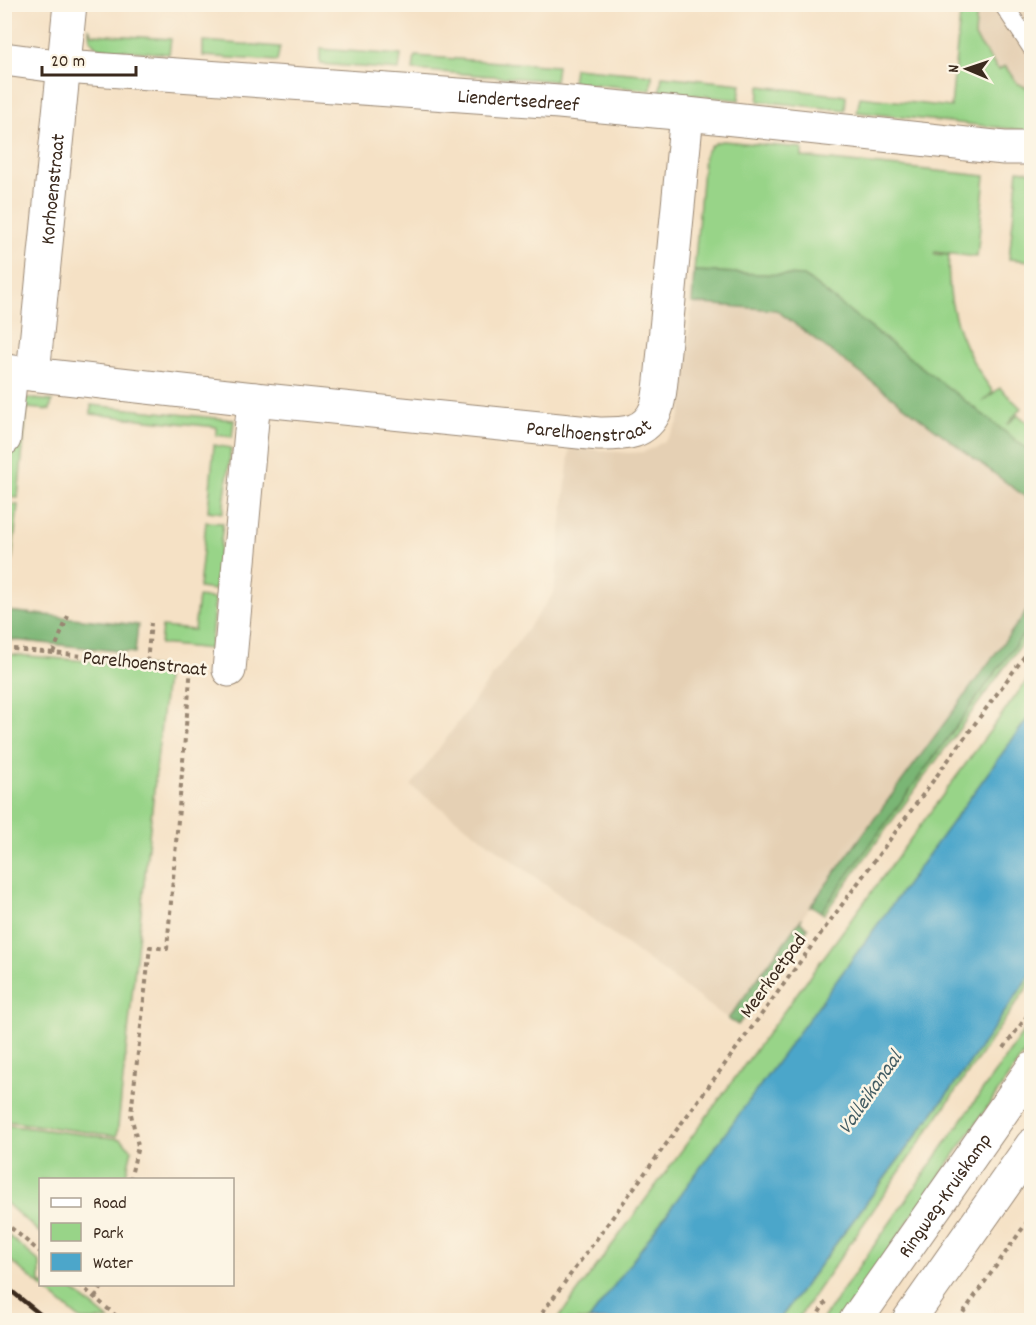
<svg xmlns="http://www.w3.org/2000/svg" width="1036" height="1325" font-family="Dekko,sans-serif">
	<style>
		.built { fill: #e5d0b4 }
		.green { fill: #98d488; stroke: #6a7f53; stroke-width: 1.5 }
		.forest { fill: #7ab674; stroke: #5a7049; stroke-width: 1.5 }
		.water { fill: #4ca6ca; stroke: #446874; stroke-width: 1.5 }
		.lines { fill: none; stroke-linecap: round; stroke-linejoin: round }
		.lane-casing { stroke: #988672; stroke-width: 20 }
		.street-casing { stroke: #988672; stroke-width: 35 }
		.primary-casing { stroke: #988672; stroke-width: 35 }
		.path { stroke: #988672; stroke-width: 4; stroke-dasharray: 4.5 4.5; stroke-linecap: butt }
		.lane { stroke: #fff; stroke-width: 18 }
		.street { stroke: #fff; stroke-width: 33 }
		.primary { stroke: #fff; stroke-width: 33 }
		.rail { stroke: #3b2a1e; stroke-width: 4.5 }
		.labels { text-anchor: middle; stroke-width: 5; stroke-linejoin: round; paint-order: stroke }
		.street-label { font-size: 20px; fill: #3b2a1e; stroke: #fcf5e5 }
		.water-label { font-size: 21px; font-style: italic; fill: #425c63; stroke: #fcf5e5 }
	</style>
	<rect width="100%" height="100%" fill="#fcf5e5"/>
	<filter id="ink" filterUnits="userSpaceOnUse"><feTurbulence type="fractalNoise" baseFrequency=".0167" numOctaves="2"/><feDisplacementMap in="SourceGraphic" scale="12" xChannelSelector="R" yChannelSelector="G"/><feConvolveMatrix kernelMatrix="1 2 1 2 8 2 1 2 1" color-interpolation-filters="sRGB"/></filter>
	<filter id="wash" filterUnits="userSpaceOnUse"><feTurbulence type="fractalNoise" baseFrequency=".008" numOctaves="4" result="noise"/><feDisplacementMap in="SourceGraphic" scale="24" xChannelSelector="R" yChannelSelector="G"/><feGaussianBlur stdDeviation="1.35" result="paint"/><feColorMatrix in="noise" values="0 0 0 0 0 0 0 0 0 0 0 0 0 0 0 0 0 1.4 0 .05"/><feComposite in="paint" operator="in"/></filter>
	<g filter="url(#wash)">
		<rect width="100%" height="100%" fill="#f5e1c5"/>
		<path class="built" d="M975,5H1031V104L1020,103L973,36Z
			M692,303L776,310L1031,501V605L728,1019L411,786L554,593L570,447L628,453L644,452L654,447L666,440L677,425L681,413Z"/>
		<path class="green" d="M961,5H977L975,37L998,70L1005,66L1017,83L1031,90V131L857,112L860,97L951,107Z
			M89,29L93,34L171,39L169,54L98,48C91,43 89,38 89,29Z
			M203,41L280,47L277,61L203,56Z
			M320,49L401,55L399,70L320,64Z
			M415,56L557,66L555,81L413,70Z
			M574,68L652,75L651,90L572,82Z
			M662,76L741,84L739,100L660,91Z
			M760,86L846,96L845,110L758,101Z
			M723,141L802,148V157L985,176L977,257L935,252L934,254L949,255C945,306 963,352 993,392L982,402L1000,388L1021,408L1007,425L1018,415L1031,425V452L804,276L694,271L704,157C707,148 713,142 723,141Z
			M1018,170L1031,172V261L1009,259Z
			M16,397L52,401L50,410L27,408L18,498L6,497Z
			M91,405L234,420L232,437L216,435V427L91,414Z
			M214,445L231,448L223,513L208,511Z
			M5,504L18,505L10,579H5Z
			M206,522L223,523L215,590L199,588Z
			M198,597L215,599L210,649L160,644L162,627L194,630Z
			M1031,624V631L824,914L821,912Z
			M5,654L167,668L117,1136L5,1121Z
			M1031,675V714L615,1286L589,1320H557Z
			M1031,974V982L797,1320H779L957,1081Z
			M1031,1021V1044L840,1320H822Z
			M5,1125L121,1139L132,1150L125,1179L40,1180V1233L5,1202Z
			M4,1232L40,1262V1284L67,1285L109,1320H81L5,1256Z"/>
		<path class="forest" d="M694,271L804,276L1031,452V501L776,310L692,303Z
			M5,586H10L7,611L138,625L135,653L5,639Z
			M1031,605V624L821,912L812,906L809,908Z
			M802,918L800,922L808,928L738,1025L728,1019Z"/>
		<path class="water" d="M1031,714V974L957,1081L779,1320H589Z"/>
	</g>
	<g filter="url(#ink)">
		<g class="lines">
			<defs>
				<path id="lane" d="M1003,4L1032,48"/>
				<g id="street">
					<path id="s1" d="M4,59L64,67L559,102L687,114L1004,148H1032"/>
					<path id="s2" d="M4,371L254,399L599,434C623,434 645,435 656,409C659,401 660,390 661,381L687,114"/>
					<path id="s3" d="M33,374L70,4"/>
					<path d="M4,439L11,372"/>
					<path d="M229,670L254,399"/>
				</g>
				<g id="primary">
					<path id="s4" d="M856,1320L1032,1069"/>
					<path d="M909,1320L1032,1145"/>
				</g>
			</defs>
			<use href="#lane" class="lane-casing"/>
			<use href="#street" class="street-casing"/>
			<use href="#primary" class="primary-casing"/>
			<path class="path" d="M4,648L192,667
				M53,653L68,616
				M147,662L151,623
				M1004,1048L1032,1009
				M130,1180L138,1146L131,1114L150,947L167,949L191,667
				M4,1222L40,1252
				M79,1284L121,1320
				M95,1298L104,1284
				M537,1320L1032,646
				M814,1320L826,1302
				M958,1320L1032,1215"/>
			<use href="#lane" class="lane"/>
			<use href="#street" class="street"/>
			<use href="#primary" class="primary"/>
			<path class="rail" d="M4,1285L47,1320"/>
		</g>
	</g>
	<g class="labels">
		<g class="street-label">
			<text dy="7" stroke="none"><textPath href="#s1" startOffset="516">Liendertsedreef</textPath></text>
			<text dy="7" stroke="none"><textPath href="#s3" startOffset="186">Korhoenstraat</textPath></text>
			<text dy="7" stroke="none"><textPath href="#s2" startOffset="588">Parelhoenstraat</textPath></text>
			<text transform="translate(145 662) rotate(6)" y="7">Parelhoenstraat</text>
			<text transform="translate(772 975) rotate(-54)" y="7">Meerkoetpad</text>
			<text dy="7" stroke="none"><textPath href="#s4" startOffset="153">Ringweg-Kruiskamp</textPath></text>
		</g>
		<g class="water-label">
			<text transform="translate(869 1092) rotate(-55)" y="7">Valleikanaal</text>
		</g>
	</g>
	<rect width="1036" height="1325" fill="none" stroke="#fcf5e5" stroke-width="24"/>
	<rect x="39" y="1178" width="195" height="108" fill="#fcf5e5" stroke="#afa495" stroke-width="1.5"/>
	<rect x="51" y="1198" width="30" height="9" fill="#ffffff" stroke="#afa495" stroke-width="1.5"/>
	<text x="93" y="1208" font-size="18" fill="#3b2a1e">Road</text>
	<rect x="51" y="1223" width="30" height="18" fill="#98d488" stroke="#afa495" stroke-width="1.5"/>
	<text x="93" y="1238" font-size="18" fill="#3b2a1e">Park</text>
	<rect x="51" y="1253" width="30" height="18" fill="#4ca6ca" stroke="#afa495" stroke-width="1.5"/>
	<text x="93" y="1268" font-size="18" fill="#3b2a1e">Water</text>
	<g transform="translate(967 69) rotate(272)" stroke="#fcf5e5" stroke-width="4.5" paint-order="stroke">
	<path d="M0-4.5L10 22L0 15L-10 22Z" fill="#3b2a1e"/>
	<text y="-9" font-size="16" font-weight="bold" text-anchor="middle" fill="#3b2a1e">N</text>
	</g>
	<path d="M42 66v9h94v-9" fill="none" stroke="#3b2a1e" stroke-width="3"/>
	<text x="51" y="66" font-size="18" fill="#3b2a1e" stroke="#fcf5e5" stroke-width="4.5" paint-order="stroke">20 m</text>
</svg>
